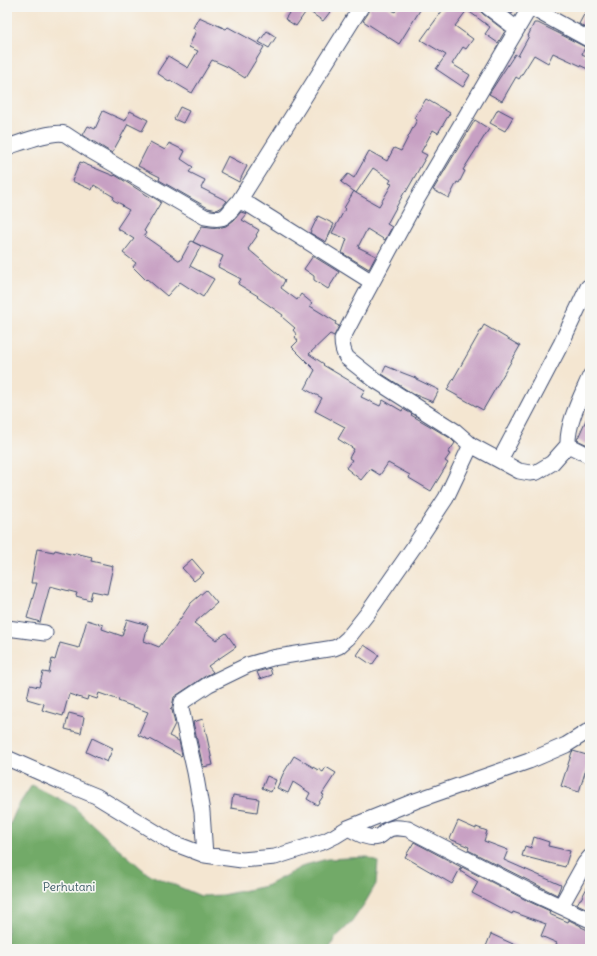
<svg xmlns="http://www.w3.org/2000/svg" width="597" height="956" font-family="Delius,sans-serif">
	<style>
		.forest { fill: #72aa68; stroke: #466c63 }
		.building { fill: #c7a0c3; fill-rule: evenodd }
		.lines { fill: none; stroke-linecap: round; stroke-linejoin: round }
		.minor-casing { stroke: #3c4a6f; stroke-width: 17 }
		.minor { stroke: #fff; stroke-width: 15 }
		.labels { text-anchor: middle; stroke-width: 3.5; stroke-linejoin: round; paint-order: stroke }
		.park-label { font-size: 12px; fill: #3d5c66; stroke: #f6f6f2 }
	</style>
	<rect width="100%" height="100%" fill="#f6f6f2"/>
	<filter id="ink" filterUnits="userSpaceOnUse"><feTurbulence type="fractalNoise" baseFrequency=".025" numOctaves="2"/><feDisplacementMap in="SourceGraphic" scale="8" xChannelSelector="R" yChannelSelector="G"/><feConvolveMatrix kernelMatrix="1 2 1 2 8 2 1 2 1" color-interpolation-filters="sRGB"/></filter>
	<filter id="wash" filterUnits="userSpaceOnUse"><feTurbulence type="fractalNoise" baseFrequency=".012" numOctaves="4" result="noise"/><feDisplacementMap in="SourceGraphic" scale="16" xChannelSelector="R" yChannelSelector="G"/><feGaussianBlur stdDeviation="0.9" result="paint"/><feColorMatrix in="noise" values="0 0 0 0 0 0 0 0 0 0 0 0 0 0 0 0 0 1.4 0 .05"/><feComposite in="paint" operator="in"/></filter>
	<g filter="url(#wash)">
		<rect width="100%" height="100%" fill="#f4e6d1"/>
		<path class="forest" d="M32,785L73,806L110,841L148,874L201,896L222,895L266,886L305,865L327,859L368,857L378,862L376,884L365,903L351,923L334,939L330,949H7V831L18,806Z"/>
		<g id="blocks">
			<path class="building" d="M293,7H323L330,12L323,21L307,10L296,26L285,19Z
				M370,7H388L395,12L398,7H422L399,44L363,21L369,12Z
				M445,7H479L480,11L483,14L505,31L498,43L485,34L490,27L467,10L455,26L473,39L466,49L463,47L452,64L470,75L463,87L436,69L446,55L421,40Z
				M503,7H517L512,14Z
				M588,7H590V30L579,24Z
				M199,17L226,29L228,27L264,47L245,78L228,67L212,60L192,93L170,80L169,81L157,73L168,56L188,68L198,51L189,47L196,30L193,28Z
				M534,23H538L558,33L585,47L582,54L590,58V70L553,53L548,63L534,55L519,79L516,77L502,101L489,94L515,54L518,56L529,36H528Z
				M267,31L276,37L269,48L259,42Z
				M426,99L450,113L438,133L433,130L421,152L427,155L406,192L405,191L387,224L392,227L385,240L367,229L358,247L376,256L369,269L342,253L347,239L332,233L345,209L344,208L354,191L356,193L341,182L348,174L354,178L369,151L387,161L394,148L401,151L417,120L414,118ZM373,168L391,180L389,183L392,184L379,206L356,193Z
				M180,107L189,111L183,123L174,119Z
				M498,109L513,117L505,131L490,123Z
				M103,111L125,121L130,111L148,120L142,131L128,124L112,153L83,135L88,126L95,129Z
				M475,120L489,129L463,170L465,171L459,183L457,182L449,198L433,190Z
				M150,142L165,150L169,143L185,151L181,159L193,167L189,172L205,180L201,188L227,201L222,207L217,210L208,208L159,180L160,177L138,166Z
				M228,156L247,166L239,182L220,172Z
				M80,162L114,176L115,175L150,197L151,196L161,202L144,231L146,233L144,236L180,261L191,241L201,246L190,266L214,279L203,297L180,282L167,296L147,279L146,280L133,267L136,263L123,253L134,239L117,228L129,210L122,206L123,205L113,200L114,197L94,185L92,190L72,181Z
				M241,212L247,214L242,220L259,230L256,235L257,236L248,249L285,280L281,288L297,300L301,294L312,303L310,306L336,322L335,324L339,326L334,336L330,334L309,354L324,364L323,365L365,390L361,397L380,406L383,400L402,411L403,409L412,414L411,415L430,426L450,438L455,443L448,453L450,454L445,461L448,463L431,491L409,478L410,475L388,463L380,475L370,469L361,480L346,468L352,460L349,458L354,449L338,439L345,427L315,411L322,398L305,389L315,370L292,347L298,341L295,337L297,335L293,330L295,328L282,317L283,315L257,297L258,296L238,284L241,279L218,267L223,256L193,242L202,226L218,228L226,226L234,220Z
				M318,216L334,224L326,242L310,233Z
				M313,256L339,272L328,289L314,280V276L304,269Z
				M484,325L520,346L483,410L447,390Z
				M386,366L403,373L416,378V379L439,390L433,402L413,394L382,374Z
				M590,411V446L577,440Z
				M37,549L54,552L55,550L74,555L75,553L92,557L91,561L113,566L107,594L92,591L90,600L76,596L77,593L50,586L40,622L27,618L37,583H31Z
				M192,559L204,573L194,581L182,568Z
				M206,590L217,603L194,623L216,640L226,633L236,647L208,666L213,672L204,677L174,697L172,707L170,709L172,710L175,724L169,736L179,741L182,755L181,756L150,739L149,740L138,735L148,712L118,701L119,700L99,693L97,699L88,696L87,700L69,694L63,716L42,710L44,704L27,699L30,685L39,687L43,672L49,673L52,659L55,660L60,643L79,648L87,620L103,625L102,629L122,636L127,619L148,625L144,641L159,647L172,631L191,603Z
				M364,645L379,655L372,665L357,655Z
				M270,668L272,675L260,679L257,672Z
				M69,713L84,717L81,733L65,729Z
				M203,719L213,765L203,767L193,722Z
				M92,738L113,748L107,762L86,752Z
				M573,751L590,756L579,792L561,786L572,752Z
				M294,756L318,770V769L323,772L326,767L336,773L322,794L324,795L317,805L307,799L310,793L293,782L288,793L277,788L283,774Z
				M267,776L276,780L271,792L262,788Z
				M233,795L259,799L257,812L231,808Z
				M458,821L476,829V827L487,831L484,841L508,850L504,860L561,885L557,895L468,850L469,847L450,839Z
				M534,837L549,842L548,846L570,851L565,867L522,856L525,846L531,848Z
				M414,842L461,867L452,884L405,857Z
				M462,867L530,902L550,911L549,914L568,922L569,920L581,926V927L590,931V949H554L557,943L541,936L546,924L513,912L512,914L472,893L478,882L460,871Z
				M590,882V910L577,904L580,899H581Z
				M491,934L524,949H485Z"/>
		</g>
	</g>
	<g filter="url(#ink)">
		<use href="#blocks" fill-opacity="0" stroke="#3c4a6f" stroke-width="1"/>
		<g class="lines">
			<defs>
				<path id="minor" d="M488,7L517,29
					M530,7L590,40
					M7,147C20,143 53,130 65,134L91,151L205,217C228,222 225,215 239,201L251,206L372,282
					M239,201L361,7
					M471,445L455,431L375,380L347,358C343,352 342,347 342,339L364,297L416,201L530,7
					M568,445C567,423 581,397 590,376
					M500,460L561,344L588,287
					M7,628L45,633
					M7,758L57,780L96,796L173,843L205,855L242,860L275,857L325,841L335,836L348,828L415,801L529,761L566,745L590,730
					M348,828C356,832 368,840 378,837C381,836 384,833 386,831C393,826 400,828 408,829L534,894L590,920
					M205,855L202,812L195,772L185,728L181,708L182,702L209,684L248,665L272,658L334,648L339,646L348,638L367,614L413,548L446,498L471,445L519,471L530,473L537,472L552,463L568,445L590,456
					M561,906L585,863L590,857"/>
			</defs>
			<use href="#minor" class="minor-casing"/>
			<use href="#minor" class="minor"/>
		</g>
	</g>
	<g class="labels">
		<g class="park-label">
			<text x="69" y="891">Perhutani</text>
		</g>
	</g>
	<rect width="597" height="956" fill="none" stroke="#f6f6f2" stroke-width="24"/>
</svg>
